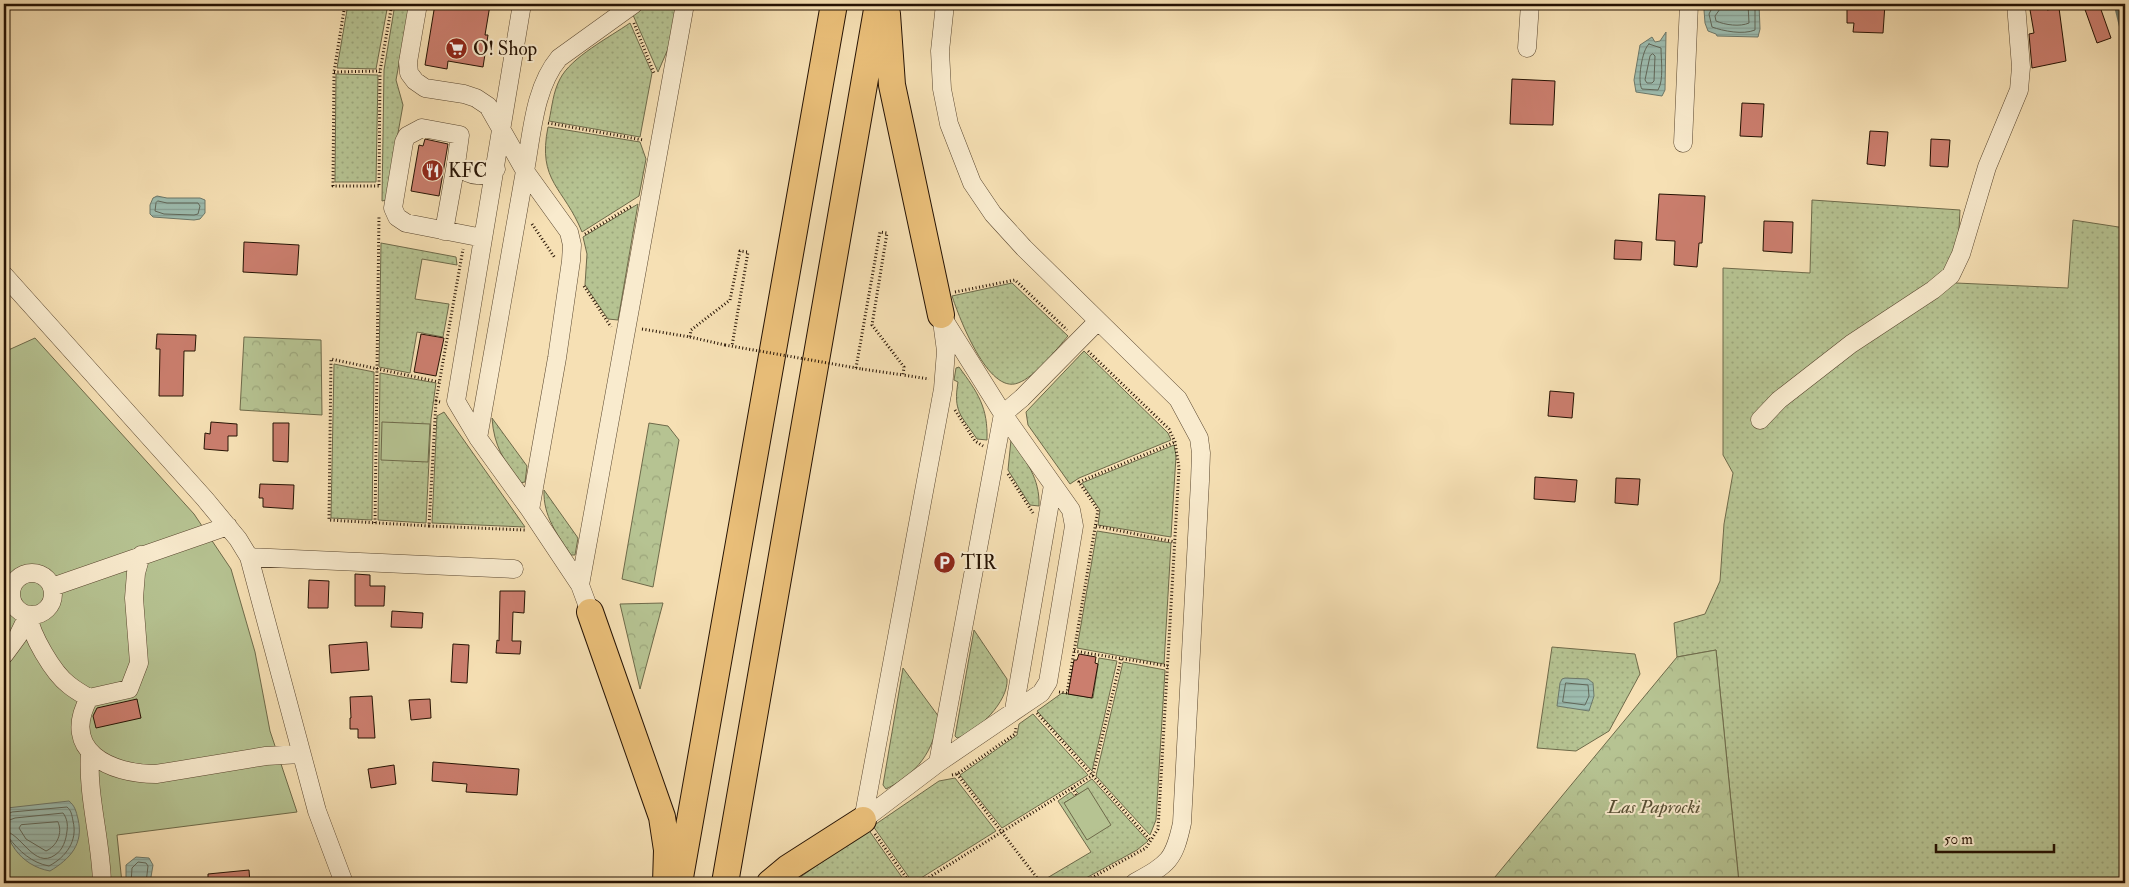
<svg xmlns="http://www.w3.org/2000/svg" width="2129" height="887" font-family="'IM FELL Double Pica',serif">
	<style>
		.grass { fill: url(#grass-dots); stroke: #6e6a4a }
		.forest { fill: url(#forest-crowns); stroke: #6e6a4a }
		.park { fill: #b6c392; stroke: #6e6a4a }
		.water { fill: url(#water-rules); stroke: #6d796b }
		.lines { fill: none; stroke-linecap: round; stroke-linejoin: round }
		.shore { stroke: #61685a; stroke-width: 1 }
		.stream { stroke: #6d796b; stroke-width: 5 }
		.building { fill: #cb7e6e; stroke: #251203 }
		.minor-casing { stroke: #59462f; stroke-width: 19 }
		.highway-casing { stroke: #251203; stroke-width: 28 }
		.path { stroke: #251203; stroke-width: 3; stroke-dasharray: 1 2.5; stroke-linecap: butt }
		.minor { stroke: #f9ebce; stroke-width: 18 }
		.highway { stroke: #ebc07a; stroke-width: 26 }
		.path-bridge { stroke: #251203; stroke-width: 3; stroke-dasharray: 1 2.5; stroke-linecap: butt }
		.labels { text-anchor: middle; stroke-width: 4; stroke-linejoin: round; paint-order: stroke }
		.poi-label { font-size: 19px; fill: #251203; stroke: #f9ebce; text-anchor: start }
		.park-label { font-size: 19px; font-style: italic; fill: #585035; stroke: #f9ebce }
	</style>
	<defs>
		<pattern id="grass-dots" width="8" height="8" patternUnits="userSpaceOnUse" patternTransform="scale(1.25)"><rect width="8" height="8" fill="#b6c392"/><path d="M2 2h.1M6 6h.1" fill="none" stroke="#9ca67c" stroke-width="1.8" stroke-linecap="round"/></pattern>
		<pattern id="forest-crowns" width="20" height="18" patternUnits="userSpaceOnUse" patternTransform="scale(1.25)"><rect width="20" height="18" fill="#b6c392"/><path d="M2 6a3 3 0 1 1 6 0M12 15a3 3 0 1 1 6 0" fill="none" stroke="#9ca67c"/></pattern>
		<pattern id="water-rules" width="6" height="5" patternUnits="userSpaceOnUse" patternTransform="scale(1.25)"><rect width="6" height="5" fill="#9dbdb0"/><path d="M0 2.5h6" fill="none" stroke="#87a196"/></pattern>
	</defs>
	<rect width="100%" height="100%" fill="#f6e0b4"/>
	<filter id="stains"><feTurbulence type="fractalNoise" baseFrequency=".004" numOctaves="4"/><feColorMatrix values="0 0 0 0 .2 0 0 0 0 .09 0 0 0 0 .02 0 0 0 .5 -.17"/></filter>
	<radialGradient id="worn" r=".72"><stop offset=".6" stop-color="#630" stop-opacity="0"/><stop offset="1" stop-color="#630" stop-opacity=".3"/></radialGradient>
	<path class="grass" d="M348,4H388L376,69L337,68Z
		M395,4H410L396,80L403,105L386,200L382,201L384,70Z
		M649,4H677L671,42L658,72L633,15Z
		M630,23L652,73L640,137L549,121C552,107 553,92 560,79C571,57 610,37 630,23Z
		M336,74L378,75L376,182H335Z
		M548,127L640,142L646,159L639,196L582,232C564,187 537,182 548,127Z
		M1812,200L1960,210L1956,283L2068,288L2073,220L2125,228V883H1739L1716,650L1677,657L1674,623L1705,614L1720,581L1724,524L1733,473L1723,455V268L1810,273Z
		M638,204L618,320L608,319L585,285L587,254L583,237Z
		M381,243L456,257L457,265L422,259L415,299L449,304L443,337L417,332L410,373L379,367Z
		M1012,283L1068,336C1056,350 1035,377 1018,383C988,395 959,317 952,296Z
		M1084,351L1168,433L1171,440L1079,478L1070,484L1028,425L1026,412Z
		M334,364L374,372L372,520L331,518Z
		M959,367C978,393 988,407 987,440L977,439C961,415 953,412 958,382L954,380L956,368Z
		M380,373L436,383L431,419L426,523L378,520Z
		M444,412L525,527L432,523L437,416Z
		M492,418L527,466L525,482L520,483C504,460 494,447 492,418Z
		M1011,440C1026,461 1040,478 1039,506L1030,505L1008,470Z
		M1174,445L1176,456L1171,537L1098,525L1100,510L1082,483Z
		M544,490L578,538L575,555H571C557,534 543,516 544,490Z
		M1097,531L1171,543L1164,664L1077,648Z
		M974,630L1007,679C1009,701 977,733 957,738L955,736Z
		M1552,647L1635,654L1640,674L1609,731L1576,751L1537,748Z
		M1099,658L1117,661L1092,771L1037,711L1062,693L1093,698Z
		M1123,662L1165,670L1156,820L1150,835L1096,776Z
		M903,668L939,717C933,752 918,773 886,789L883,785Z
		M1033,714L1088,775L1002,828L960,775L1017,735L1019,724Z
		M955,778L996,831L913,883L873,826L939,781Z
		M1092,779L1148,841L1137,850L1077,883H1044L1042,881L1091,852L1058,801L1071,792L1075,797L1064,803L1088,789L1079,794L1075,790Z
		M868,829L906,883H792Z"/>
	<path class="forest" d="M244,337L321,340L322,415L240,410Z
		M649,423L668,426L679,440L653,587L622,579Z
		M663,603L640,689L620,604Z
		M1716,650L1739,883H1490L1677,657Z"/>
	<path class="park" d="M35,338L194,514L231,569L255,652L270,731L297,812L117,835L122,883H4V352Z
		M382,422L430,424L428,462L381,460Z
		M1088,788L1111,825L1087,840L1064,803Z"/>
	<path class="water" d="M1712,4H1759L1760,29L1758,37L1717,36L1716,34L1708,31L1705,23L1704,10Z
		M1666,32L1665,90L1662,96L1636,92L1634,80L1640,45L1652,37L1655,42L1660,41Z
		M157,196L167,198H200L205,200V213L200,219L194,220L153,217L150,214V205L153,198Z
		M1565,678L1588,679L1593,683L1594,696L1589,711L1557,706L1560,683L1562,679Z
		M69,801C75,806 76,811 78,819C84,844 70,859 50,871C21,866 0,839 7,808Z
		M136,857L149,858L153,865L150,883H126V865Z"/>
	<g class="lines">
		<path class="shore" d="M1714,4L1709,14L1712,27C1723,31 1743,35 1755,30V4
			M1721,4L1720,9L1715,16L1716,21C1725,25 1740,27 1749,23L1748,4
			M1649,44L1661,48C1661,60 1664,80 1658,90L1642,89C1637,82 1642,49 1649,44Z
			M1653,54L1655,56L1654,81L1652,83H1647L1645,80L1650,56Z
			M158,201L167,203H198L200,206L198,214L194,215L164,214L155,211L156,203Z
			M1566,683L1588,685L1589,696L1585,705L1563,702Z
			M4,816L12,812L67,807C71,810 72,815 73,821C78,841 66,857 49,866C32,863 19,851 9,838L4,837
			M4,822L15,818L63,813C67,818 68,825 67,831C66,840 63,850 55,855C34,870 21,832 4,831
			M58,822C63,833 57,846 46,851L26,839L19,828L21,825Z
			M131,883L132,868L138,862L146,863L148,866L146,883"/>
		<path class="stream" d="M2116,4L2125,41"/>
	</g>
	<path class="building" d="M435,4L490,5L485,35H488L483,67L448,61L447,69L425,65Z
		M1861,4H1885L1883,33L1853,32L1854,23H1847V9H1861Z
		M2029,4H2046L2047,10L2059,8L2066,61L2032,68L2029,34L2034,33Z
		M2083,4H2099L2111,38L2097,43Z
		M1512,79L1555,81L1553,125L1510,124Z
		M1742,103L1764,104L1762,137L1740,136Z
		M1870,131L1888,132L1885,166L1867,164Z
		M425,139L448,144L439,196L411,191L419,145L423,146Z
		M1931,139L1950,140L1948,167L1930,166Z
		M1659,194L1705,196L1702,243H1699L1697,267L1674,265L1675,241L1656,240Z
		M1764,221L1793,222L1792,253L1763,251Z
		M1615,240L1642,242L1641,260L1614,259Z
		M244,242L299,245L297,275L243,272Z
		M157,334L196,335L195,351H184L183,396H159L160,349H156Z
		M421,334L444,338L436,376L414,372Z
		M1550,391L1574,393L1572,418L1548,416Z
		M211,422L237,424V436H228V451L204,449L205,433L210,434Z
		M273,423H289L288,462L273,461Z
		M1535,477L1577,480L1575,502L1534,499Z
		M1616,478L1640,479L1638,505L1615,503Z
		M260,484L294,485L293,509L263,507V498H259Z
		M355,574L370,575V586H385L384,606H355Z
		M309,580L329,581L328,608H308Z
		M500,591H525L524,613L513,612L512,641H521L520,654L496,653L497,640L499,641Z
		M392,611L423,613L422,628L391,627Z
		M367,642L369,670L331,673L329,645Z
		M453,644L469,645L467,683L451,682Z
		M1079,654L1096,657L1095,663L1098,664L1092,698L1068,694L1074,660H1077Z
		M372,696L375,738H358V729H350V718H351L350,697Z
		M137,699L141,718L96,728L93,716L97,708Z
		M430,699L431,718L411,720L409,700Z
		M433,762L519,769L517,795L466,792L467,784L432,781Z
		M394,765L396,784L371,788L368,769Z
		M249,870L250,883H208V874Z"/>
	<g class="lines">
		<defs>
			<path id="minor" d="M418,4L408,62L409,73L415,81L425,88L464,94L476,98L488,106L525,171L478,438
				M522,4L456,401L478,438L530,510
				M945,4L940,51L942,89L949,124L972,183L993,214L1024,248L1178,399L1199,438L1201,453L1200,481L1182,823C1174,861 1168,864 1134,883
				M1527,48L1530,4
				M1683,143L1689,4
				M444,231L456,164
				M483,238L406,223L397,217L393,208L404,142L407,136L422,128L460,135L456,164C468,176 481,179 496,169
				M4,275L205,499L238,539L249,557L317,811L344,883
				M1760,420L1779,400L1851,344L1933,290L1951,275L1961,254L1987,167L2019,90L2021,67L2016,4
				M249,557L514,569
				M11 594a21 21 0 1 1 42 0a21 21 0 1 1-42 0Z
				M580,585L685,4
				M52,587L228,526
				M590,612L580,585L530,510L557,358L571,261L572,245L569,232L525,171C532,134 534,88 559,58L634,4
				M28,615C31,635 53,673 69,685C75,690 82,694 89,698L129,689L139,663L134,598L136,573L141,555
				M4,655L18,636L28,615
				M89,698C60,751 110,774 156,774L266,756L301,754
				M1014,710L1053,485
				M90,752C87,796 101,839 102,883
				M938,763L1003,414L1022,398L1098,321
				M863,820L938,763L1041,693L1048,682L1074,526L1071,510L1003,414L941,315
				M863,820L943,389L946,351L942,321"/>
			<path id="highway" d="M887,14L892,85L941,315
				M590,612L662,817L667,850L666,883
				M679,883L834,4
				M725,883L878,4
				M770,883L788,868L863,820"/>
		</defs>
		<use href="#minor" class="minor-casing"/>
		<use href="#highway" class="highway-casing"/>
		<path class="path" d="M345,4L334,72L333,186H379
			M634,23L654,73
			M334,72L380,71
			M548,123L643,140
			M379,185L380,71L392,4
			M532,224L555,258
			M585,234L633,205
			M584,286L611,327
			M955,292L1015,280L1067,330
			M642,329L690,337L691,330L730,300L740,251L748,252L732,346
			M690,337L725,345
			M856,368L880,232L887,233L872,325L904,367L903,375L929,379
			M862,369L903,375
			M436,401L463,249
			M440,402L436,401L429,526L525,530
			M955,410L975,441L983,446
			M1008,474L1033,513
			M375,523L379,216
			M429,526L329,520L331,359L439,382
			M1096,526L1175,542
			M1074,651L1168,666
			M1059,692L1067,693L1098,510L1079,482L1175,442
			M1037,713L1151,841
			M957,774L1041,883
			M952,775L957,774L1015,734L1016,728
			M1072,788L1077,796
			M875,834L910,883
			M920,883L1093,775L1121,659
			M1082,883L1146,848L1158,829L1179,468L1175,442L1169,429L1088,351"/>
		<use href="#minor" class="minor"/>
		<use href="#highway" class="highway"/>
		<path class="path-bridge" d="M725,345L862,369"/>
	</g>
	<defs>
		<symbol id="supermarket-disc" viewBox="-11 -11 22 22"><circle r="9.5" fill="#8f2418" stroke="#f9ebce"/><path d="M-6-5.5h2.5l.6 2H6L4.5 2H-2.5L-4.4-4H-6ZM-1.5 3.2a1.3 1.3 0 1 0 .1 0ZM3 3.2a1.3 1.3 0 1 0 .1 0Z" fill="#fff"/></symbol>
		<symbol id="restaurant-disc" viewBox="-11 -11 22 22"><circle r="9.5" fill="#8f2418" stroke="#f9ebce"/><path d="M-5-6h1v4h1v-4h1v4h1v-4h1v5L-1.5 .5V6h-2V.5L-5-1ZM5-6V6H3V1.5H1.5Q1.5-4 5-6Z" fill="#fff"/></symbol>
		<symbol id="parking-disc" viewBox="-11 -11 22 22"><circle r="9.5" fill="#8f2418" stroke="#f9ebce"/><path d="M-3.5-5.5H1a3.5 3.5 0 0 1 0 7H-1V5.5H-3.5ZM-1-3.4V-.6H.8a1.4 1.4 0 0 0 0-2.8Z" fill="#fff"/></symbol>
	</defs>
	<g fill-rule="evenodd">
		<use href="#supermarket-disc" x="444" y="36" width="25" height="25"/>
		<use href="#restaurant-disc" x="420" y="158" width="25" height="25"/>
		<use href="#parking-disc" x="932" y="550" width="25" height="25"/>
	</g>
	<g class="labels">
		<g class="poi-label">
			<text x="473" y="55">O! Shop</text>
			<text x="448" y="177">KFC</text>
			<text x="961" y="569">TIR</text>
		</g>
		<g class="park-label">
			<text x="1654" y="813">Las Paprocki</text>
		</g>
	</g>
	<rect width="2129" height="887" fill="none" stroke="#f6e0b4" stroke-width="20"/>
	<rect x="5" y="5" width="2119" height="877" fill="none" stroke="#251203" stroke-width="2.5"/>
	<rect x="10" y="10" width="2109" height="867" fill="none" stroke="#251203"/>
	<path d="M1936 844v8h118v-8" fill="none" stroke="#251203" stroke-width="2.5"/>
	<text x="1944" y="844" font-size="15" fill="#251203" stroke="#f9ebce" stroke-width="4" paint-order="stroke">50 m</text>
	<rect width="100%" height="100%" filter="url(#stains)"/>
	<rect width="100%" height="100%" fill="url(#worn)"/>
</svg>
